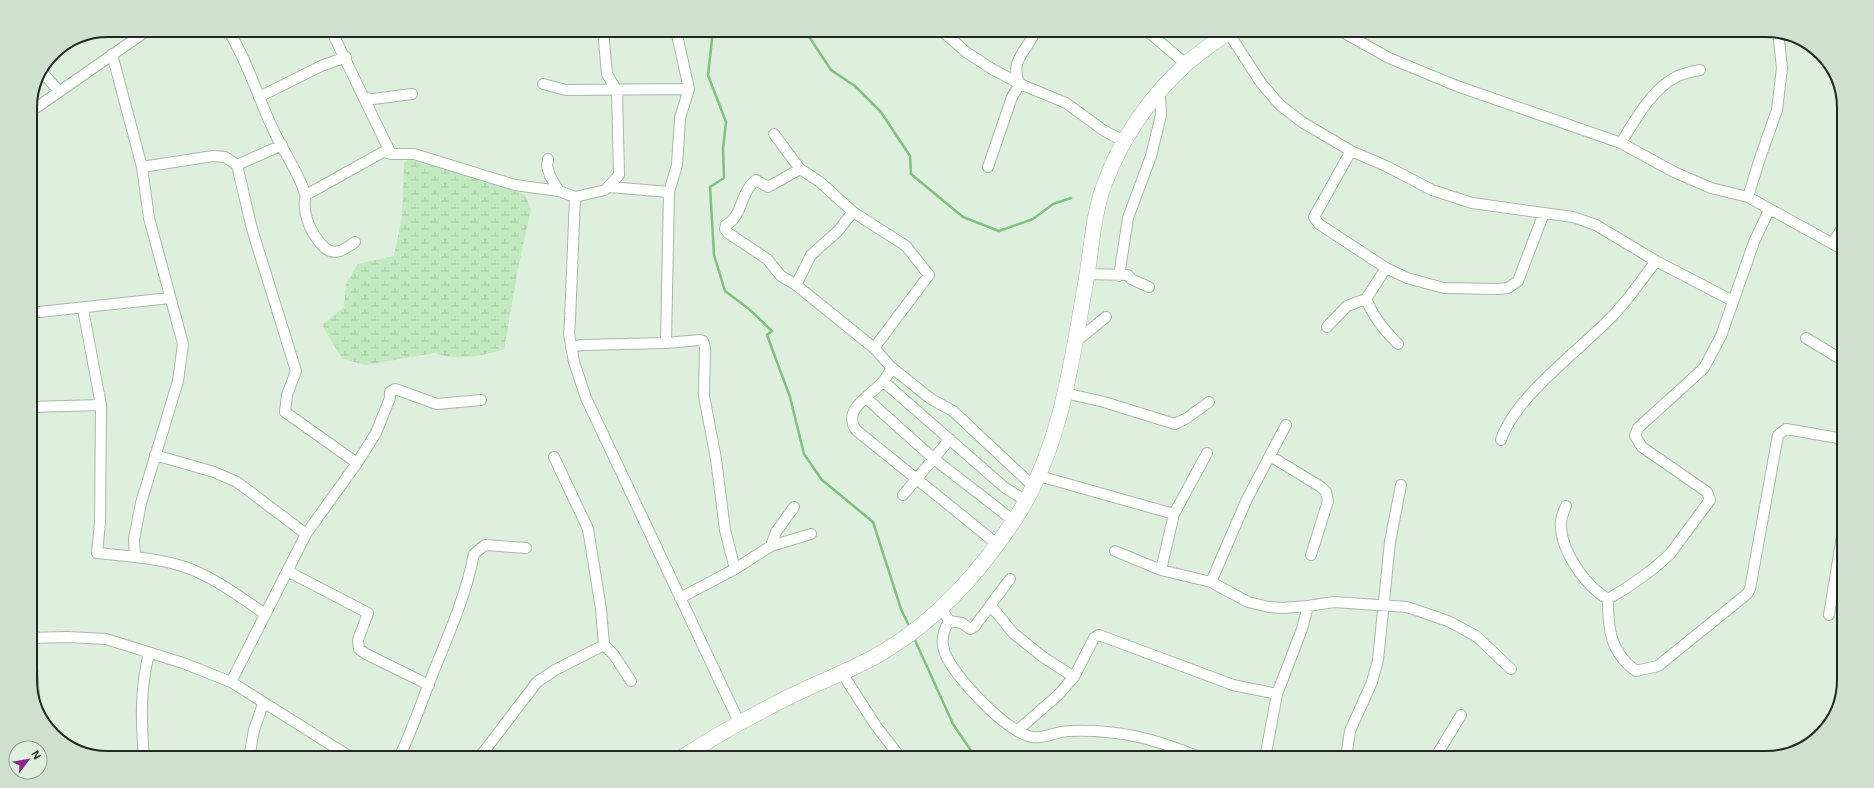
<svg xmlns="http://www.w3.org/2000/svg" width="1874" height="788" font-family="Arial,sans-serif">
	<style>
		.wetland { fill: url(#wetland-marsh) }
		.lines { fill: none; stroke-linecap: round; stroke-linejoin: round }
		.stream { stroke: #80c080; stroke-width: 2.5 }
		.minor-casing { stroke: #a8b9a7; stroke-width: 12 }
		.primary-casing { stroke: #a8b9a7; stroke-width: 16 }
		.minor { stroke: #fff; stroke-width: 10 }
		.primary { stroke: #fff; stroke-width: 15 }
		.rim { fill: none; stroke: #212821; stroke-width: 2 }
	</style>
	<defs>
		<pattern id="wetland-marsh" width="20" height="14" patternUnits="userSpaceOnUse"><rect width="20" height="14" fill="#c2e9c0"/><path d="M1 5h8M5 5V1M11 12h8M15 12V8" fill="none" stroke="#a6c8a5"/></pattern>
	</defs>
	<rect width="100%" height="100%" fill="#def0dd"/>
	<path class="wetland" d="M409,159L477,176L525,195L531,209L518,269L504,349C485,356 454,361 435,353L366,365L342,359L322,325L344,307L346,283L358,264L394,256L402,216L404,163Z"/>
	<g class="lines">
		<path class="stream" d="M713,30L708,75L726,122L723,149L724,178L710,187L714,255L725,291L749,309L772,331L767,335L790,397L804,454L822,480L873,522L901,609L910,628
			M801,30L808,35L831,70L855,86L881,112L910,156L911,174L963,217L999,231L1033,219L1053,204L1071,198
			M914,638L953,724L976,758"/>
		<defs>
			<path id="minor" d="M228,30C247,60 257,95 272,127C282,150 297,169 305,193C306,197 304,203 305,208C306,222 314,238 325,248C336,257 346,248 355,242
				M331,30L391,154
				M941,30L966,52L992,69L1020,84L1066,103L1103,130L1125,142
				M1146,30L1186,64
				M1339,30L1389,58L1457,86L1621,143L1674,172L1711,188L1748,197L1844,250
				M1228,32L1261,83L1280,105L1302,122L1351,151L1386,166L1432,190L1472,203L1573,217L1596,225L1656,261L1733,301
				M112,54L142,167L149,218L183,344L178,381L141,503L134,539L135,557
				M41,71L59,91
				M543,84L566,90L689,89
				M259,97L321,66L346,57
				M364,98L373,99L412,94
				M30,112L148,30
				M774,134L800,169
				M1621,143C1635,120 1651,90 1676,77C1683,73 1692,72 1700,70
				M1351,151L1314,217L1319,224L1386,268L1407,278L1444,288L1497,289L1508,288L1518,281L1544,213
				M548,159L547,166L550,176L559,191L575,197L605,190L619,175L617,91L607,74L603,30
				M237,165L282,145
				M142,167L213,156L225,157L237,165L252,229L296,371L287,395L285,412L357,463
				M988,167L1012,97L1020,84C1008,61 1028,50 1036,30
				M609,187L669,192
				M306,195L383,152L391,154H414L515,185L559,191
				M575,197L570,320L569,334L574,362L586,398L739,722
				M1748,197L1759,161L1777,110L1782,68L1778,32
				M1833,243L1844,225
				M1087,274L1128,275L1131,279L1149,287
				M1119,276L1128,218L1151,156L1161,115L1160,92
				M796,285L811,255L838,231L853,212
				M1366,299C1374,318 1384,330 1398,344
				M83,309L101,405L100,523L97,553C126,556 157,558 185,567C214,577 240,597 265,614
				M30,313L170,298
				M1327,327L1347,306L1366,299L1386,268
				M1806,338L1844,361
				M666,343L669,192L677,165L680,118L689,89L676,30
				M1074,343L1106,317
				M571,347L582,345L666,343L700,340L703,341L705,347L704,396L716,459L725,530L735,569
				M874,348L929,275L906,246L853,212L820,182L800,169L768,187L756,180C740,192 743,216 726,225L725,229L728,233L767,259L781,276L796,285L874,348L891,367L931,399L953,411L1034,487
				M891,367C886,392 838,404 856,430L997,544
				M884,382L1004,487L1026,501
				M1065,393L1104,402L1175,424L1187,418L1209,402
				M866,398L934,459L1014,521
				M30,407L101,405
				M1501,440C1516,394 1585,347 1617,311C1631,296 1643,278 1656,261
				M155,455L214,472L237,482L306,534
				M1270,456L1321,487L1326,492L1328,501L1311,555
				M554,457L588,529L601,609L604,645L614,655L631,681
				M1039,476L1174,514L1207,453
				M903,495L950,439
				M1566,506C1563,513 1560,519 1561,527C1562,552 1586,587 1608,599
				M771,546L776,532L794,507
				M1115,551L1161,570L1211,582L1248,602L1269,607L1283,608L1308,606L1334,602L1407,607L1448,621L1476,636L1511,669
				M1161,570L1174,514
				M287,571L368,613L358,640L359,649L366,654L429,685
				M1211,582L1247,499L1286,425
				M680,598L735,569L771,546L811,534
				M1608,599C1631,586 1651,572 1670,554L1710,500L1707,492L1642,447L1635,436L1638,428L1704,368L1721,336L1754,242L1769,210
				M1608,599C1608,629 1610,652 1636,671L1658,666L1747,594L1750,589L1778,435L1786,429L1844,439
				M991,606L1013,633L1043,657L1074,677
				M942,609L949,621C943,631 940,641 945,653C953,676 1008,734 1033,737C1044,739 1058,731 1069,731C1120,729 1155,739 1202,758
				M1829,615L1844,524
				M949,621L962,623L970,629L975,626L1010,579
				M30,638L67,637L106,639L183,663L231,682L352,758
				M30,640L34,696
				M842,673L876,726L901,758
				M231,682L306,534L357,463L376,433L390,398V392L395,389L437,404L481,400
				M1018,730L1057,696L1074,677L1094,638L1099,635L1233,685L1277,694
				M144,758C141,720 140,690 149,653
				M249,758L254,730L263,704
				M399,758C412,730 422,701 433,673C449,634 466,595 474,554L485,545L526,548
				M479,758L537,682L555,670L604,645
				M1265,758L1277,694L1302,629L1308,606
				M1346,758L1350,731L1372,682L1378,660L1390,542L1401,485
				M1435,758L1461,715"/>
			<path id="primary" d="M681,758C718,734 756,713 795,694C827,678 861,667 891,647C942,615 982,569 1015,519C1062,447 1072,358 1087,275C1092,243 1094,209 1106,180C1122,137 1152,95 1185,65C1198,53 1214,43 1228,32L1235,30"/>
		</defs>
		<use href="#minor" class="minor-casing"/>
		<use href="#primary" class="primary-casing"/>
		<use href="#minor" class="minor"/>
		<use href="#primary" class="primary"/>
	</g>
	<path d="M0 0H1874V788H0ZM108 37H1766A71 71 0 0 1 1837 108V680A71 71 0 0 1 1766 751H108A71 71 0 0 1 37 680V108A71 71 0 0 1 108 37Z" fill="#cfe0ce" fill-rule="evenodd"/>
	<path class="rim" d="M108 37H1766A71 71 0 0 1 1837 108V680A71 71 0 0 1 1766 751H108A71 71 0 0 1 37 680V108A71 71 0 0 1 108 37Z"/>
	<g transform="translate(28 760) rotate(59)"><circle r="19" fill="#def0dd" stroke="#92a092"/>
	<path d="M0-3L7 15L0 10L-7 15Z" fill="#882891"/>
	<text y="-6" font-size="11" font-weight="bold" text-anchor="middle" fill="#212821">N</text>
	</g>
</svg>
